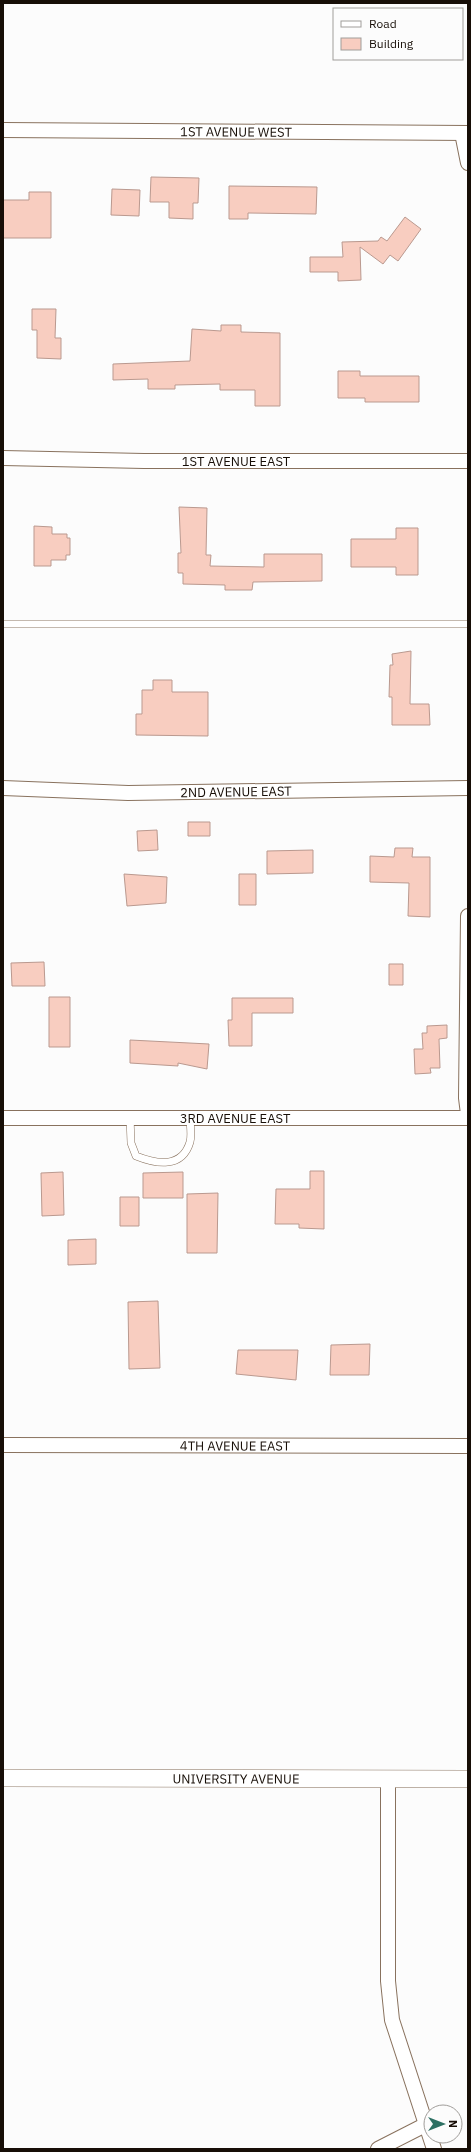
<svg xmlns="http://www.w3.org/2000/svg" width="471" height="2152" font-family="'IBM Plex Sans',sans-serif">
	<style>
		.building { fill: #f8cdc0; stroke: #ba998f }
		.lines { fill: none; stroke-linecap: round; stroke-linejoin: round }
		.service-casing { stroke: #89725e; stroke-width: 8 }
		.minor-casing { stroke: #89725e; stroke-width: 16 }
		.tertiary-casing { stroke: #89725e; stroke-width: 18 }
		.service { stroke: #fff; stroke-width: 7 }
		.minor { stroke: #fff; stroke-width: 14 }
		.tertiary { stroke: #fff; stroke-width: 17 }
		.labels { text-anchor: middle; stroke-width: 3.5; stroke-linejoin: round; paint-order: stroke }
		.street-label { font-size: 13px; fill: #170e07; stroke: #fcfcfc }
	</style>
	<rect width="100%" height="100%" fill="#fcfcfc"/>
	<path class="building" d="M151,177L199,178L198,203H193V219L169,218V202H150Z
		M229,186L317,187L316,214L248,213V219H229Z
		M112,189L140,190L139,216L111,215Z
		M29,192H51V238H3V200H29Z
		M405,217L421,229L398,261L390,255L383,264L360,247L361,280L338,281V272H310V257H343L342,242L378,241L381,237L387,241Z
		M32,309H56L55,338H61V359L37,358V330H32Z
		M221,325H241V332L280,333V406H255V390H220V384L175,385V389H148V379L113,380V364L190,361L192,329L221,331Z
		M338,371H360V376H419V402H365V398H338Z
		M179,507L207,508L206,555H211L210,566L264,567V554H322V581L253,582L252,590H225V585L183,584V573H178V553H181Z
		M34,526L52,527V534H67V538H70V555H66V560H51V566H34Z
		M396,528H418V575H396V567H351V539H396Z
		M411,651L410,704H429L430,725H392V697H389L390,665H393L392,654Z
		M153,680H172V692H208V736L136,735V714H142V690H153Z
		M188,822H210V836H188Z
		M157,830L158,850L138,851L137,831Z
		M395,848H413L412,857H430V917L408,916L409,883L370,882V856L394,857Z
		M313,850V873L267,874V851Z
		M124,874L167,877L166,903L127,906Z
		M239,874H256V905H239Z
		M44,962L45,986H12L11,963Z
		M389,964H403V985H389Z
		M49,997H70V1047H49Z
		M232,998H293V1013H252V1046H229L228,1020H232Z
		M447,1025V1038L439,1039L440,1068H430L431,1073L415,1074L414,1049H423L422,1033H427V1026Z
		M130,1040L209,1044L207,1069L178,1063V1066L130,1063Z
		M310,1171H324V1229L299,1228V1224H275L276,1189H310Z
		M63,1172L64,1215L42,1216L41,1173Z
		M183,1172V1198H143V1173Z
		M218,1193L217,1253H187V1194Z
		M120,1197H139V1226H120Z
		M96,1239V1264L68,1265V1240Z
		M158,1301L160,1368L129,1369L128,1302Z
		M370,1344L369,1375H330L331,1345Z
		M238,1350H298L296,1380L236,1374Z"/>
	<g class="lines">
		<defs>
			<path id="service" d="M3,624H468
				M130,1117L131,1143L136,1156C156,1164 182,1169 190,1142C192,1135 190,1125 190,1117"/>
			<g id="minor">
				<path id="s1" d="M3,130L468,133"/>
				<path d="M462,133L468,163"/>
				<path id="s2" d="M3,458L144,461H468"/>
				<path id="s3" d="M3,788L128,793L468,788"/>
				<path d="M468,916L466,1098L468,1114"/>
				<path id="s4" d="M3,1118H468"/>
				<path id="s5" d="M3,1445L468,1446"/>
				<path d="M388,1780V1981L392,2020L434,2149"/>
				<path d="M378,2149L427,2124"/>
			</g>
			<g id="tertiary">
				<path id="s6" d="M3,1778L468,1779"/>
			</g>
		</defs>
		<use href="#service" class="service-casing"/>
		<use href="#minor" class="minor-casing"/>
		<use href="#tertiary" class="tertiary-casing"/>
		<use href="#service" class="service"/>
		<use href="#minor" class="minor"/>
		<use href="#tertiary" class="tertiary"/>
	</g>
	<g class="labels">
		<g class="street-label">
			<text dy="5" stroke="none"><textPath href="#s1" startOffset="233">1ST AVENUE WEST</textPath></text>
			<text dy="5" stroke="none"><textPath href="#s2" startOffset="233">1ST AVENUE EAST</textPath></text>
			<text dy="5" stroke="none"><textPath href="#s3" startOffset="233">2ND AVENUE EAST</textPath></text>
			<text dy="5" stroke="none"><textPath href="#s4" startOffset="232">3RD AVENUE EAST</textPath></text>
			<text dy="5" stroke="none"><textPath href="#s5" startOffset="232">4TH AVENUE EAST</textPath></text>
			<text dy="5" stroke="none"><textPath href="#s6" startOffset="233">UNIVERSITY AVENUE</textPath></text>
		</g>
	</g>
	<rect width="471" height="2152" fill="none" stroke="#170e07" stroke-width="8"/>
	<rect x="333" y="8" width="130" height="52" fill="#fcfcfc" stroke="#a09d9a"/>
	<rect x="341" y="21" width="20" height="6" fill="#ffffff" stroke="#a09d9a"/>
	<text x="369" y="28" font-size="12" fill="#170e07">Road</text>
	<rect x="341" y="38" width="20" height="12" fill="#f8cdc0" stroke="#a09d9a"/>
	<text x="369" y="48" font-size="12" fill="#170e07">Building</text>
	<g transform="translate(443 2124) rotate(90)"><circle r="19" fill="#fcfcfc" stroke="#a09d9a"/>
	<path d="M0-3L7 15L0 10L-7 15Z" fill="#2d7063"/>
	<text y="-6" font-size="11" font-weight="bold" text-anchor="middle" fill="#170e07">N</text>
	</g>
</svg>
